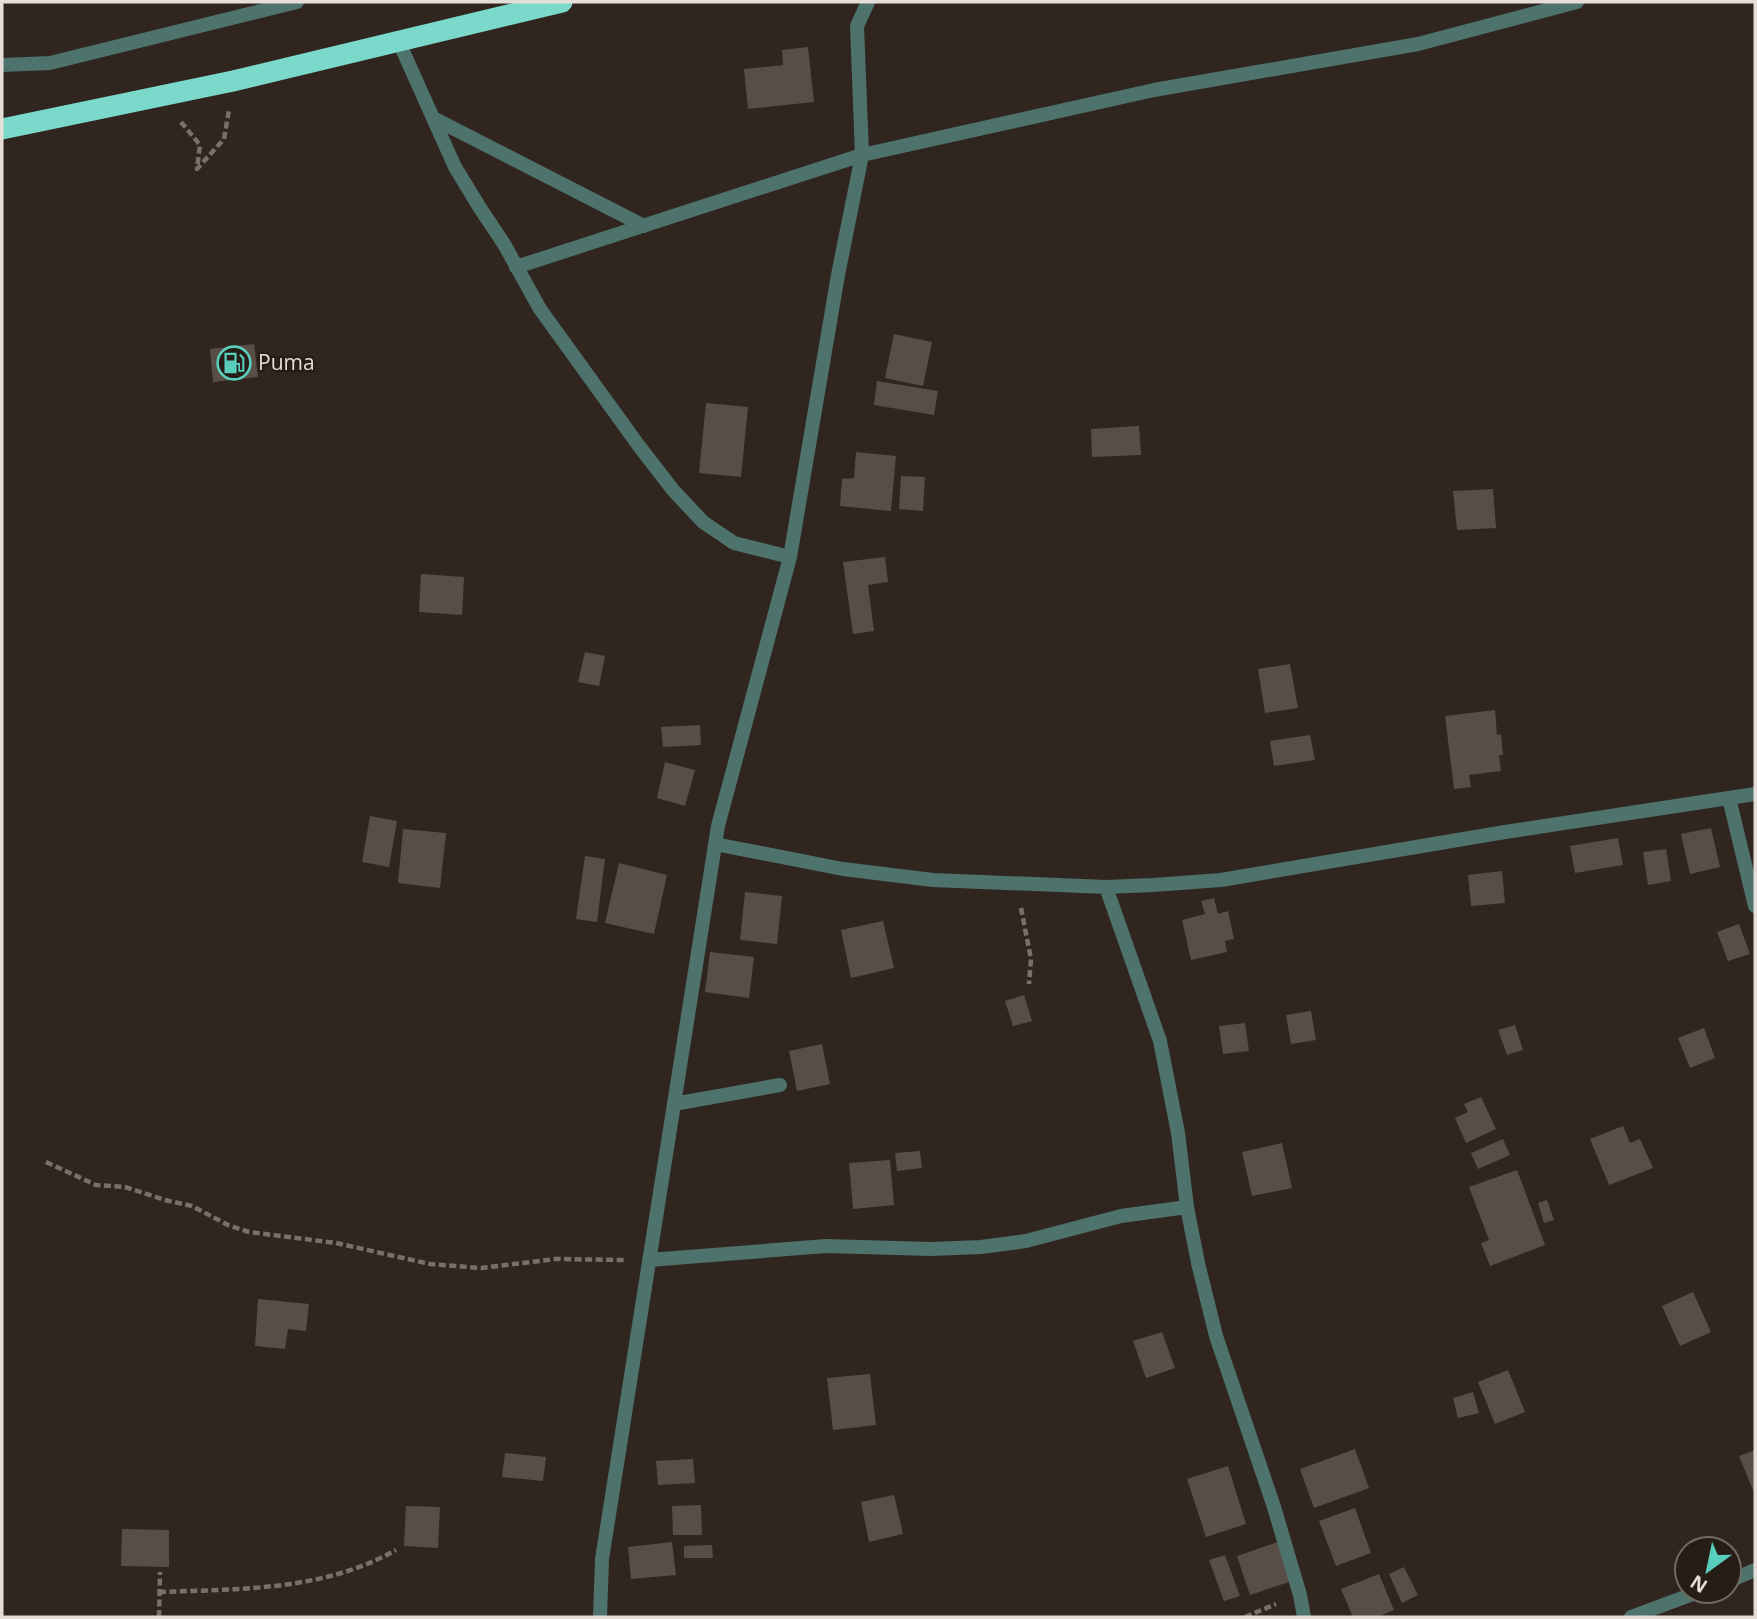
<svg xmlns="http://www.w3.org/2000/svg" width="1757" height="1619" font-family="'Open Sans',sans-serif">
	<style>
		.building { fill: #594e46 }
		.lines { fill: none; stroke-linecap: round; stroke-linejoin: round }
		.path { stroke: #79706a; stroke-width: 4.5; stroke-dasharray: 7 3.5; stroke-linecap: butt }
		.street { stroke: #4e726c; stroke-width: 14 }
		.highway { stroke: #7ad9ca; stroke-width: 21 }
		.labels { text-anchor: middle; stroke-width: 5; stroke-linejoin: round; paint-order: stroke }
		.poi-label { font-size: 21px; fill: #e4ddd8; stroke: #261d16; text-anchor: start }
	</style>
	<rect width="100%" height="100%" fill="#30261f"/>
	<path class="building" d="M808,47L814,102L748,109L744,69L783,65L782,50Z
		M894,334L932,342L923,386L885,378Z
		M254,344L258,377L213,382L210,349Z
		M877,381L938,391L934,415L874,405Z
		M706,403L748,407L741,477L699,473Z
		M1139,426L1141,455L1092,457L1091,429Z
		M856,452L896,456L891,511L840,506L842,479L854,478Z
		M901,476L925,477L923,511L899,509Z
		M1493,489L1496,528L1457,530L1453,491Z
		M885,557L888,582L868,585L874,631L853,634L843,562Z
		M421,574L464,577L462,615L419,612Z
		M585,652L605,656L599,686L578,682Z
		M1290,664L1298,708L1265,713L1258,669Z
		M1495,710L1497,735L1501,734L1503,755H1499L1501,771L1469,775L1471,787L1454,789L1445,716Z
		M700,725L701,745L663,747L661,727Z
		M1310,735L1315,760L1274,766L1270,741Z
		M665,762L695,770L685,806L657,798Z
		M370,816L397,821L389,867L362,862Z
		M1711,828L1720,867L1690,874L1681,834Z
		M403,829L446,833L440,888L398,883Z
		M1618,838L1623,865L1575,873L1570,846Z
		M1666,849L1671,881L1648,885L1643,852Z
		M585,856L605,859L597,922L576,919Z
		M619,863L667,875L654,934L605,923Z
		M1502,871L1505,903L1471,906L1468,875Z
		M745,892L782,896L777,944L740,940Z
		M1214,898L1218,914L1228,911L1234,939L1225,941L1227,952L1191,960L1182,920L1205,914L1201,901Z
		M883,921L894,968L851,978L841,930Z
		M1739,924L1750,954L1728,961L1717,932Z
		M710,952L754,957L749,998L705,992Z
		M1024,995L1032,1021L1013,1026L1005,1001Z
		M1311,1011L1316,1040L1291,1044L1286,1015Z
		M1245,1023L1249,1051L1223,1054L1219,1026Z
		M1515,1025L1523,1050L1507,1055L1498,1030Z
		M1704,1028L1715,1058L1690,1068L1678,1038Z
		M822,1044L830,1084L797,1091L789,1051Z
		M1481,1097L1496,1129L1466,1143L1455,1118L1468,1112L1464,1104Z
		M1623,1126L1630,1143L1640,1139L1653,1168L1609,1185L1590,1139Z
		M1503,1139L1510,1155L1478,1169L1471,1153Z
		M1282,1143L1292,1188L1252,1196L1242,1152Z
		M920,1151L922,1168L897,1171L895,1153Z
		M890,1160L894,1205L853,1209L849,1163Z
		M1517,1170L1545,1245L1490,1266L1481,1243L1489,1240L1469,1187Z
		M1547,1200L1554,1220L1544,1223L1538,1203Z
		M1693,1292L1711,1332L1680,1346L1662,1306Z
		M258,1299L309,1304L306,1331L288,1329L285,1349L255,1346Z
		M1162,1332L1175,1368L1146,1378L1133,1341Z
		M1508,1370L1525,1412L1495,1424L1478,1382Z
		M870,1374L876,1425L833,1430L827,1378Z
		M1473,1392L1479,1413L1458,1418L1453,1398Z
		M1355,1449L1369,1488L1314,1508L1300,1469Z
		M1755,1450V1495L1739,1456Z
		M505,1453L546,1457L543,1481L502,1477Z
		M693,1459L695,1483L658,1485L656,1461Z
		M1228,1466L1246,1524L1206,1537L1187,1479Z
		M894,1495L903,1534L869,1542L861,1502Z
		M701,1505L702,1535H673L672,1506Z
		M406,1506L440,1507L438,1548L404,1546Z
		M1355,1508L1371,1553L1336,1566L1319,1521Z
		M122,1529L169,1530V1567L121,1566Z
		M672,1542L676,1575L631,1579L628,1547Z
		M1278,1542L1292,1581L1250,1595L1237,1556Z
		M712,1545L713,1558H684V1546Z
		M1225,1555L1240,1596L1224,1601L1209,1560Z
		M1404,1567L1418,1595L1402,1603L1389,1574Z
		M1379,1574L1394,1610L1377,1617H1353L1341,1589Z"/>
	<g class="lines">
		<path class="path" d="M181,122L200,145L197,169L224,139L229,110
			M1021,908L1031,959L1029,984
			M46,1162L96,1185L125,1187L165,1200L192,1206L228,1225L249,1232L336,1243L430,1264L481,1268L556,1259L624,1260
			M159,1592C239,1589 324,1591 396,1550
			M159,1617L160,1572
			M1245,1617L1276,1604"/>
		<path class="street" d="M398,40L455,167L480,208L504,244L540,309L639,446L673,490L703,522L734,543L790,557
			M2,65L50,63L297,2
			M435,119L644,226
			M516,267L862,155L1154,90L1418,44L1577,2
			M1729,798L1755,906
			M715,844L843,869L933,880L1106,887L1153,885L1221,880L1505,832L1755,794
			M1106,887L1160,1041L1178,1133L1187,1207L1198,1263L1216,1336L1274,1507L1300,1595L1304,1617
			M674,1104L780,1085
			M649,1260L826,1246L931,1249L981,1247L1026,1241L1121,1216L1187,1207
			M1729,1581L1755,1570
			M600,1617L602,1559L718,826L790,557L838,275L862,155L857,26L868,2
			M1631,1617L1701,1591"/>
		<path class="highway" d="M2,129L233,81L562,2"/>
	</g>
	<defs>
		<symbol id="fuel-ring" viewBox="-11 -11 22 22"><circle r="9.5" fill="#261d16" stroke="#5acebd" stroke-width="1.5"/><path d="M-5.5-6h7V0h2V4h1.3V-2.5L3-4.5l.8-.8L6-3V5H2.5V1h-1V6h-7ZM-4.2-4.7v3.2H.2V-4.7Z" fill="#5acebd"/></symbol>
	</defs>
	<g fill-rule="evenodd">
		<use href="#fuel-ring" x="215" y="344" width="38" height="38"/>
	</g>
	<g class="labels">
		<g class="poi-label">
			<text x="258" y="370">Puma</text>
		</g>
	</g>
	<rect width="1757" height="1619" fill="none" stroke="#e4ddd8" stroke-width="7"/>
	<g transform="translate(1708 1570) rotate(213)"><circle r="33" fill="#261d16" stroke="#726a64" stroke-width="2"/>
	<path d="M0-5L12 26L0 18L-12 26Z" fill="#5acebd"/>
	<text y="-10" font-size="19" font-weight="bold" text-anchor="middle" fill="#e4ddd8">N</text>
	</g>
</svg>
